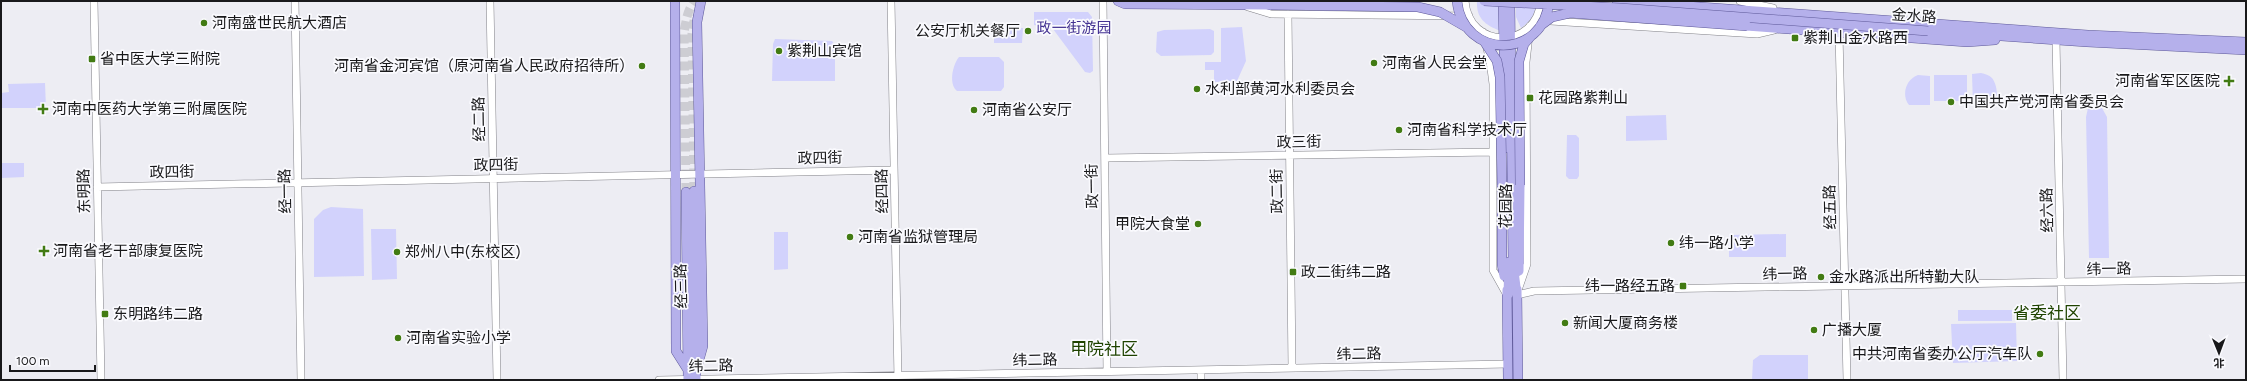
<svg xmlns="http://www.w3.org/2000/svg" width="2247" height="381" font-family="Figtree,'Noto Sans SC',sans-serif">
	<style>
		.green { fill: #d2d2fc }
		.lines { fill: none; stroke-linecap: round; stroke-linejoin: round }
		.major-tunnel { stroke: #cdcdd3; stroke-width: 9; stroke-dasharray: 9 4.5; stroke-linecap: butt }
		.minor-casing { stroke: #828288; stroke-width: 8 }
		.major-casing { stroke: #5e5999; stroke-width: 10 }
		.minor { stroke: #fff; stroke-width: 7 }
		.major { stroke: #b5b0eb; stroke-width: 9 }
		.major-bridge-casing { stroke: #5e5999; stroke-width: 10; stroke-linecap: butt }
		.major-bridge { stroke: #b5b0eb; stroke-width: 9 }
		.poi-dot { fill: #427b13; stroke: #fafafe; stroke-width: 1.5 }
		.labels { text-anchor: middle; stroke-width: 3.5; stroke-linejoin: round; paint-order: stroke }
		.street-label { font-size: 15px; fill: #19191b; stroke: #fafafe }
		.poi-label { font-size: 15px; fill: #19191b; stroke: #fafafe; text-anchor: start }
		.park-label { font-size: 15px; fill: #433292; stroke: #fafafe }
		.quarter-label { font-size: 17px; fill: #1f4300; stroke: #fafafe }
	</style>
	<rect width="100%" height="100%" fill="#ededf3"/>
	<path class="green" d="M1477,1H1504L1503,32C1487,26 1476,20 1477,1Z
		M1516,1H1539L1532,19L1521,28L1516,17Z
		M1034,12H1088L1092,17L1093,71L1090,73L1085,72L1053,29L1034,25Z
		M994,27L1023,28L1022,43H994Z
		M1242,27L1246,61L1237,81L1214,82V70H1205V62H1221V28Z
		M1210,29L1214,31V52L1211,55L1161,56L1156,52L1157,32L1164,30Z
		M775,39L832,41L835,45V81H772L773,44Z
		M959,57H999L1004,62V87L1001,91H957C948,84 953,64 959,57Z
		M1981,73C1985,74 1989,75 1992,78C1997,84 2000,100 1991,104C1986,106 1978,104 1973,105L1972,74Z
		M1918,75L1930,76V105H1909C1901,95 1906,79 1918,75Z
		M1934,75H1967V101H1934Z
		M45,83L46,108H1V93L9,92L8,84Z
		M2094,107L2102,108L2107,117L2109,258H2089L2086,117L2088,108Z
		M1666,115L1667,140L1626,141V116Z
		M1567,135H1576L1579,138V176L1577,179H1569L1566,176Z
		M1,163H24V177L1,178Z
		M331,207L363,209L364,276L314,277V219L323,210Z
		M371,229H396L397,279L372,280Z
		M774,232H788V269L774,270Z
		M1786,234V257H1729V235Z
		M1958,310H2012V321H1958Z
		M2016,323L2017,361L1953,363L1951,324Z
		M1760,355H1808V380H1752L1753,360Z"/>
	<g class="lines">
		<path class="major-tunnel" d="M694,191L692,34L695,15
			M686,192L684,33C686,21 687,10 695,1"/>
		<defs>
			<path id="minor" d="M94,1L101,380
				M295,1L301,380
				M490,1L497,380
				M891,1L898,380
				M1103,1L1107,372
				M1465,1C1469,50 1536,50 1541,1
				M1740,1L1773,8
				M1248,7L1271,14L1469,16
				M1288,14L1292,368
				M1535,20L1757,34L1774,30
				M1483,32L1490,61L1493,84V270L1507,295
				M1839,33L1847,380
				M2056,40L2063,380
				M1105,158L1493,152
				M97,187L894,170
				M1517,293L1527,264L1526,62L1530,26
				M1517,295L1534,291L2246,279
				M1201,370V380
				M659,380L1508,364"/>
			<path id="major" d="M675,1L676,351L688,370
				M1118,1L1125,4L1271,5
				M1503,1L1506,148
				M1510,1L1513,263L1517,295
				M1617,1L2088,35L2246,42
				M1747,26L1967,42L1995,40
				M1928,31L2087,42L2246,50
				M1502,185V264L1504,276
				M694,191L696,380
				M686,192L688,380
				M1519,271L1520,185
				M1517,289L1518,380
				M1507,290L1508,380
				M1508,295L1509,262
				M696,371L703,346L697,22L701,1"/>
		</defs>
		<use href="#minor" class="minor-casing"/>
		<use href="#major" class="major-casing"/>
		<use href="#minor" class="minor"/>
		<use href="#major" class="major"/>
		<defs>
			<path id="major-bridge" d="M1457,1C1463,60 1544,60 1549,1
				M1484,1L1620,8L1928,31
				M1271,5L1418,7L1440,12L1466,27
				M1540,26L1552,17L1570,13L1747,26
				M1484,41L1497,61L1500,77L1502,185
				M1520,185L1519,61L1524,44L1531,36"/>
		</defs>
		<use href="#major-bridge" class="major-bridge-casing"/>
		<use href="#major-bridge" class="major-bridge"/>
	</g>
	<g class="poi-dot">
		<circle cx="204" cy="23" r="4"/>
		<circle cx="1028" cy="31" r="4"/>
		<rect x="1791" y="34" width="8" height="8" rx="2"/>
		<circle cx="779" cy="51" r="4"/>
		<rect x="88" y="55" width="8" height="8" rx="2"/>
		<circle cx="1374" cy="63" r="4"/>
		<circle cx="642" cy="66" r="4"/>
		<path d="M2227 75h4v4h4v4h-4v4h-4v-4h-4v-4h4z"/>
		<circle cx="1197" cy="89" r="4"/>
		<rect x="1526" y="94" width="8" height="8" rx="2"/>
		<circle cx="1951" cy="102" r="4"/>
		<path d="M41 103h4v4h4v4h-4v4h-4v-4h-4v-4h4z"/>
		<circle cx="974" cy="110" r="4"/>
		<circle cx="1399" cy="130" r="4"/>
		<circle cx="1198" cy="224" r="4"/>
		<circle cx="850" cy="237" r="4"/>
		<circle cx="1671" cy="243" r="4"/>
		<path d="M42 245h4v4h4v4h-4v4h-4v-4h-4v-4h4z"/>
		<circle cx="397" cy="252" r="4"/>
		<rect x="1289" y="268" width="8" height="8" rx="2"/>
		<circle cx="1821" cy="277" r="4"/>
		<rect x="1679" y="282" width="8" height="8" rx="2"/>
		<rect x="101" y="310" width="8" height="8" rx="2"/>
		<circle cx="1565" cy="323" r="4"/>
		<circle cx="1814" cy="330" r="4"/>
		<circle cx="398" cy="338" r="4"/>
		<circle cx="2040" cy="354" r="4"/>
	</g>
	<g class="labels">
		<g class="street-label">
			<text transform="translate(1914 16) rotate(4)" y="5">金水路</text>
			<text transform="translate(479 119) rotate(-91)" y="5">经二路</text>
			<text transform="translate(1299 142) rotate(-1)" y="5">政三街</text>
			<text transform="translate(820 158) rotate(-1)" y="5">政四街</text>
			<text transform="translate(496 165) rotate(-1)" y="5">政四街</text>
			<text transform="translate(172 172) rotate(-1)" y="5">政四街</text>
			<text transform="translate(1092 186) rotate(-91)" y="5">政一街</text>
			<text transform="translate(84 191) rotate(-91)" y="5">东明路</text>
			<text transform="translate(285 191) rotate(-91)" y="5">经一路</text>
			<text transform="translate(882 191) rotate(-91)" y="5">经四路</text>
			<text transform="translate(1277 191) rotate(-91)" y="5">政二街</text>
			<text transform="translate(1506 206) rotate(-90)" y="5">花园路</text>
			<text transform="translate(1830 207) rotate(-91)" y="5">经五路</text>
			<text transform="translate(2047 210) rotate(-91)" y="5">经六路</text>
			<text transform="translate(2109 269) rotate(-1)" y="5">纬一路</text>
			<text transform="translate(1785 274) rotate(-1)" y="5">纬一路</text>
			<text transform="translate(681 286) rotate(-91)" y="5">经三路</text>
			<text transform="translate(1359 354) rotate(-1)" y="5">纬二路</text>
			<text transform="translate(1035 360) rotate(-1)" y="5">纬二路</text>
			<text transform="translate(711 366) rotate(-1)" y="5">纬二路</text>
		</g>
		<g class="poi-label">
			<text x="212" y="28">河南盛世民航大酒店</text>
			<text x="1020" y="36" text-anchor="end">公安厅机关餐厅</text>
			<text x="1803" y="43">紫荆山金水路西</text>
			<text x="787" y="56">紫荆山宾馆</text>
			<text x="100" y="64">省中医大学三附院</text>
			<text x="1382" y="68">河南省人民会堂</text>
			<text x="634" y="71" text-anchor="end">河南省金河宾馆（原河南省人民政府招待所）</text>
			<text x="2220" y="86" text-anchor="end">河南省军区医院</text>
			<text x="1205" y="94">水利部黄河水利委员会</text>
			<text x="1538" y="103">花园路紫荆山</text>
			<text x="1959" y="107">中国共产党河南省委员会</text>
			<text x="52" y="114">河南中医药大学第三附属医院</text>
			<text x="982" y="115">河南省公安厅</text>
			<text x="1407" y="135">河南省科学技术厅</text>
			<text x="1190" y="229" text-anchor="end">甲院大食堂</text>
			<text x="858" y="242">河南省监狱管理局</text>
			<text x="1679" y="248">纬一路小学</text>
			<text x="53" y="256">河南省老干部康复医院</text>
			<text x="405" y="257">郑州八中(东校区)</text>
			<text x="1301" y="277">政二街纬二路</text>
			<text x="1829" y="282">金水路派出所特勤大队</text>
			<text x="1675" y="291" text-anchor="end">纬一路经五路</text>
			<text x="113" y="319">东明路纬二路</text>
			<text x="1573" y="328">新闻大厦商务楼</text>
			<text x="1822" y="335">广播大厦</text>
			<text x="406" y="343">河南省实验小学</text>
			<text x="2032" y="359" text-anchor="end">中共河南省委办公厅汽车队</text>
		</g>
		<g class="park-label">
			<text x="1074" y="33">政一街游园</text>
		</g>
		<g class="quarter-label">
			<text x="2047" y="319">省委社区</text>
			<text x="1104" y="355">甲院社区</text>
		</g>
	</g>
	<rect width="2247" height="381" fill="none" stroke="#19191b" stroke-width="4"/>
	<g transform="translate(2219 353) rotate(179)" stroke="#fafafe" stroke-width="3" paint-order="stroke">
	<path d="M0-3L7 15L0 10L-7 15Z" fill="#19191b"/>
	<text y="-6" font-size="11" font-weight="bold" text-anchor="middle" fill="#19191b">北</text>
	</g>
	<path d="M10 365v6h85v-6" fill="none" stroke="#19191b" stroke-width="2"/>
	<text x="16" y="365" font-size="12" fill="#19191b" stroke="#fafafe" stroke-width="3" paint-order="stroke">100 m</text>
</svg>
